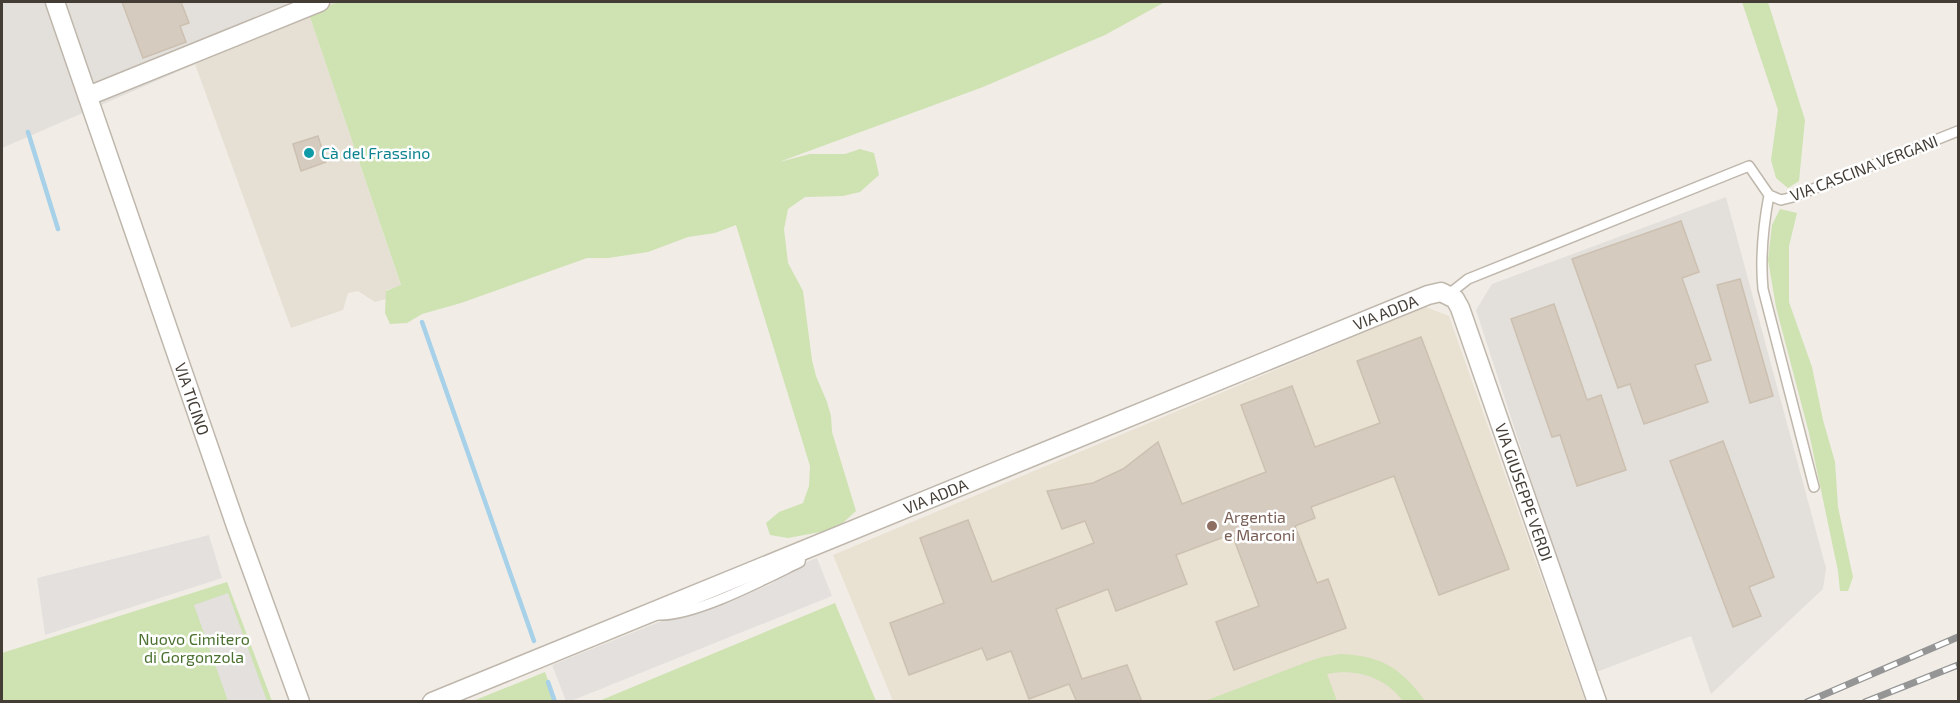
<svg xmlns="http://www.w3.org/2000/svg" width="1960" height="703" font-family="'Exo 2',sans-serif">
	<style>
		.residential { fill: #e5dfd4 }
		.industrial { fill: #e3dfdb }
		.education { fill: #e9e1d1 }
		.green { fill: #cee2b2 }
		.parking { fill: #e3e0de }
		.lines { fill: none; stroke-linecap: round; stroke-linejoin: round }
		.stream { stroke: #a7d1e9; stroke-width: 4.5 }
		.building { fill: #d5cbbf; stroke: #ccc0b0; stroke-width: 1.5 }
		.lane-casing { stroke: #bfb7ac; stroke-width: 12 }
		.street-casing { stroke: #bfb7ac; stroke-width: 21 }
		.lane { stroke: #fff; stroke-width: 9 }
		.street { stroke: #fff; stroke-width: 18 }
		.rail-casing { stroke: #959595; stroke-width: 7 }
		.rail { stroke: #fff; stroke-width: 4.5; stroke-dasharray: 14; stroke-linecap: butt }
		.culture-dot { fill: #0f9aa8; stroke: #fff; stroke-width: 2 }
		.education-dot { fill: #8d6e63; stroke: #fff; stroke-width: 2 }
		.labels { text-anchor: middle; stroke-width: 5; stroke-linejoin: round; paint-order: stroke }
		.culture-label { font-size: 16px; fill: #0d838f; stroke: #fff; text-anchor: start }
		.street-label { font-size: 16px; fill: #433d36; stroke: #fff }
		.education-label { font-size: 16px; fill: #785e54; stroke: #fff; text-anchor: start }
		.park-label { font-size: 16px; fill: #4a702f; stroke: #fff }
	</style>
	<rect width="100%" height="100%" fill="#f1ede6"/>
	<path class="residential" d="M309,14L401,286L386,290V299L375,302L358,291L348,293L343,310L291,328L195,64Z"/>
	<path class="industrial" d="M2,2H338L2,148Z
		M1726,197L1826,568L1823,589L1711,694L1691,636L1594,673L1476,310L1492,284Z"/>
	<path class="education" d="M1426,307L1449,316L1585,701H893L833,555Z"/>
	<path class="green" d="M338,2H1165L1105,35L983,87L779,162L810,154H845L860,149L874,153L879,175L860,192L843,196L805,197L788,209L784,229L788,263L803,291L812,360L816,376L827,402L831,416L832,432L856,511L836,529L788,538L770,535L766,523L779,512L803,503L809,486L810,466L736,225L715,233L688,237L648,252L608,258H587L461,303L422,314L407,323L390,324L385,313L386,291L401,285L309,14Z
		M1742,2H1768L1805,120L1799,181L1788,188L1776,178L1771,160L1778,110Z
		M1780,209L1797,213L1789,246V302L1812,367L1823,420L1835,462L1838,507L1853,577L1848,591H1840L1838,571L1809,433L1776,307L1768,260L1772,225Z
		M227,582L272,701H2V653Z
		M835,603L876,701H599Z
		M1341,654C1382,656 1401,668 1425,701H1403C1385,677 1356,668 1327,674L1337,701H1205L1307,662L1322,657Z
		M545,672L556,701H473Z"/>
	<path class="parking" d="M209,535L222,578L45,635L37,578Z
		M817,558L832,596L571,701H566L552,665L669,618L703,612L769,585L801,564Z
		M228,593L267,701H228L194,605Z"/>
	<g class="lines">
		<path class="stream" d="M28,132L58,229
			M422,322L534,641
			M548,682L555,702"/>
	</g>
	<path class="building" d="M122,2H181L189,23L180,26L186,42L143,58Z
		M318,136L326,162L301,171L293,144Z
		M1681,221L1699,272L1682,278L1711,360L1695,365L1708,402L1644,424L1630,384L1618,388L1572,259Z
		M1740,279L1773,396L1750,403L1717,285Z
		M1554,304L1587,400L1601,395L1626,470L1577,486L1560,435L1552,437L1511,319Z
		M1421,337L1509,569L1439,595L1394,476L1311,507L1315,518L1295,526L1317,583L1328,579L1346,628L1234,670L1216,622L1259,606L1232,534L1176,555L1187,584L1116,611L1108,589L1056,609L1082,679L1127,665L1142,702H1077L1069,684L1029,699L1011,651L987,660L982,648L909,675L890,623L944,603L920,538L968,520L992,582L1094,543L1085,521L1062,529L1047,491L1093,483L1123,469L1158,442L1182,504L1266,472L1241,405L1292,386L1315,447L1380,423L1357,361Z
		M1723,441L1774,577L1749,587L1761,616L1733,627L1670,461Z"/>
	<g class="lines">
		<defs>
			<path id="lane" d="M1769,195L1781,200L1793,197L1958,131
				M1449,294L1468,279L1749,166L1769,195C1763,227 1760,257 1763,289L1814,487
				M657,615C694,617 765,579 800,562L802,551"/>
			<g id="street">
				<path id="s1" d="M55,2L236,526L300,702"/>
				<path d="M88,96L320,2"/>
				<path id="s2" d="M432,702L1428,295L1441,292L1455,299L1460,308L1597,702"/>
			</g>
		</defs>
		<use href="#lane" class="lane-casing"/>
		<use href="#street" class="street-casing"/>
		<use href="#lane" class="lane"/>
		<use href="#street" class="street"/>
		<defs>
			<path id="rail" d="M1807,702L1958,637
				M1865,702L1958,665"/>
		</defs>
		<use href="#rail" class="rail-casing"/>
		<use href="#rail" class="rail"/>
	</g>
	<circle class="culture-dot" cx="309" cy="153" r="6"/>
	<circle class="education-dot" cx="1212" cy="526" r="6"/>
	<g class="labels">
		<g class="culture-label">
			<text x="321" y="159">Cà del Frassino</text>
		</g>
		<g class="street-label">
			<text transform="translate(1864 168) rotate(-21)" y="6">VIA CASCINA VERGANI</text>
			<text dy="6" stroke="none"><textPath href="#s2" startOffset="1030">VIA ADDA</textPath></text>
			<text dy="6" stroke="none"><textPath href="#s1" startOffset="420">VIA TICINO</textPath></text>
			<text dy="6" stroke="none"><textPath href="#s2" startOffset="1310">VIA GIUSEPPE VERDI</textPath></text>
			<text dy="6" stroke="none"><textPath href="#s2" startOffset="544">VIA ADDA</textPath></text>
		</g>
		<g class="education-label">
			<text x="1224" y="523">Argentia<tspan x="1224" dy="18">e Marconi</tspan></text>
		</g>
		<g class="park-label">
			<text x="194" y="645">Nuovo Cimitero<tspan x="194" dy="18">di Gorgonzola</tspan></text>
		</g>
	</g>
	<rect width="1960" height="703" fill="none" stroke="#433d36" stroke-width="6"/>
</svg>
